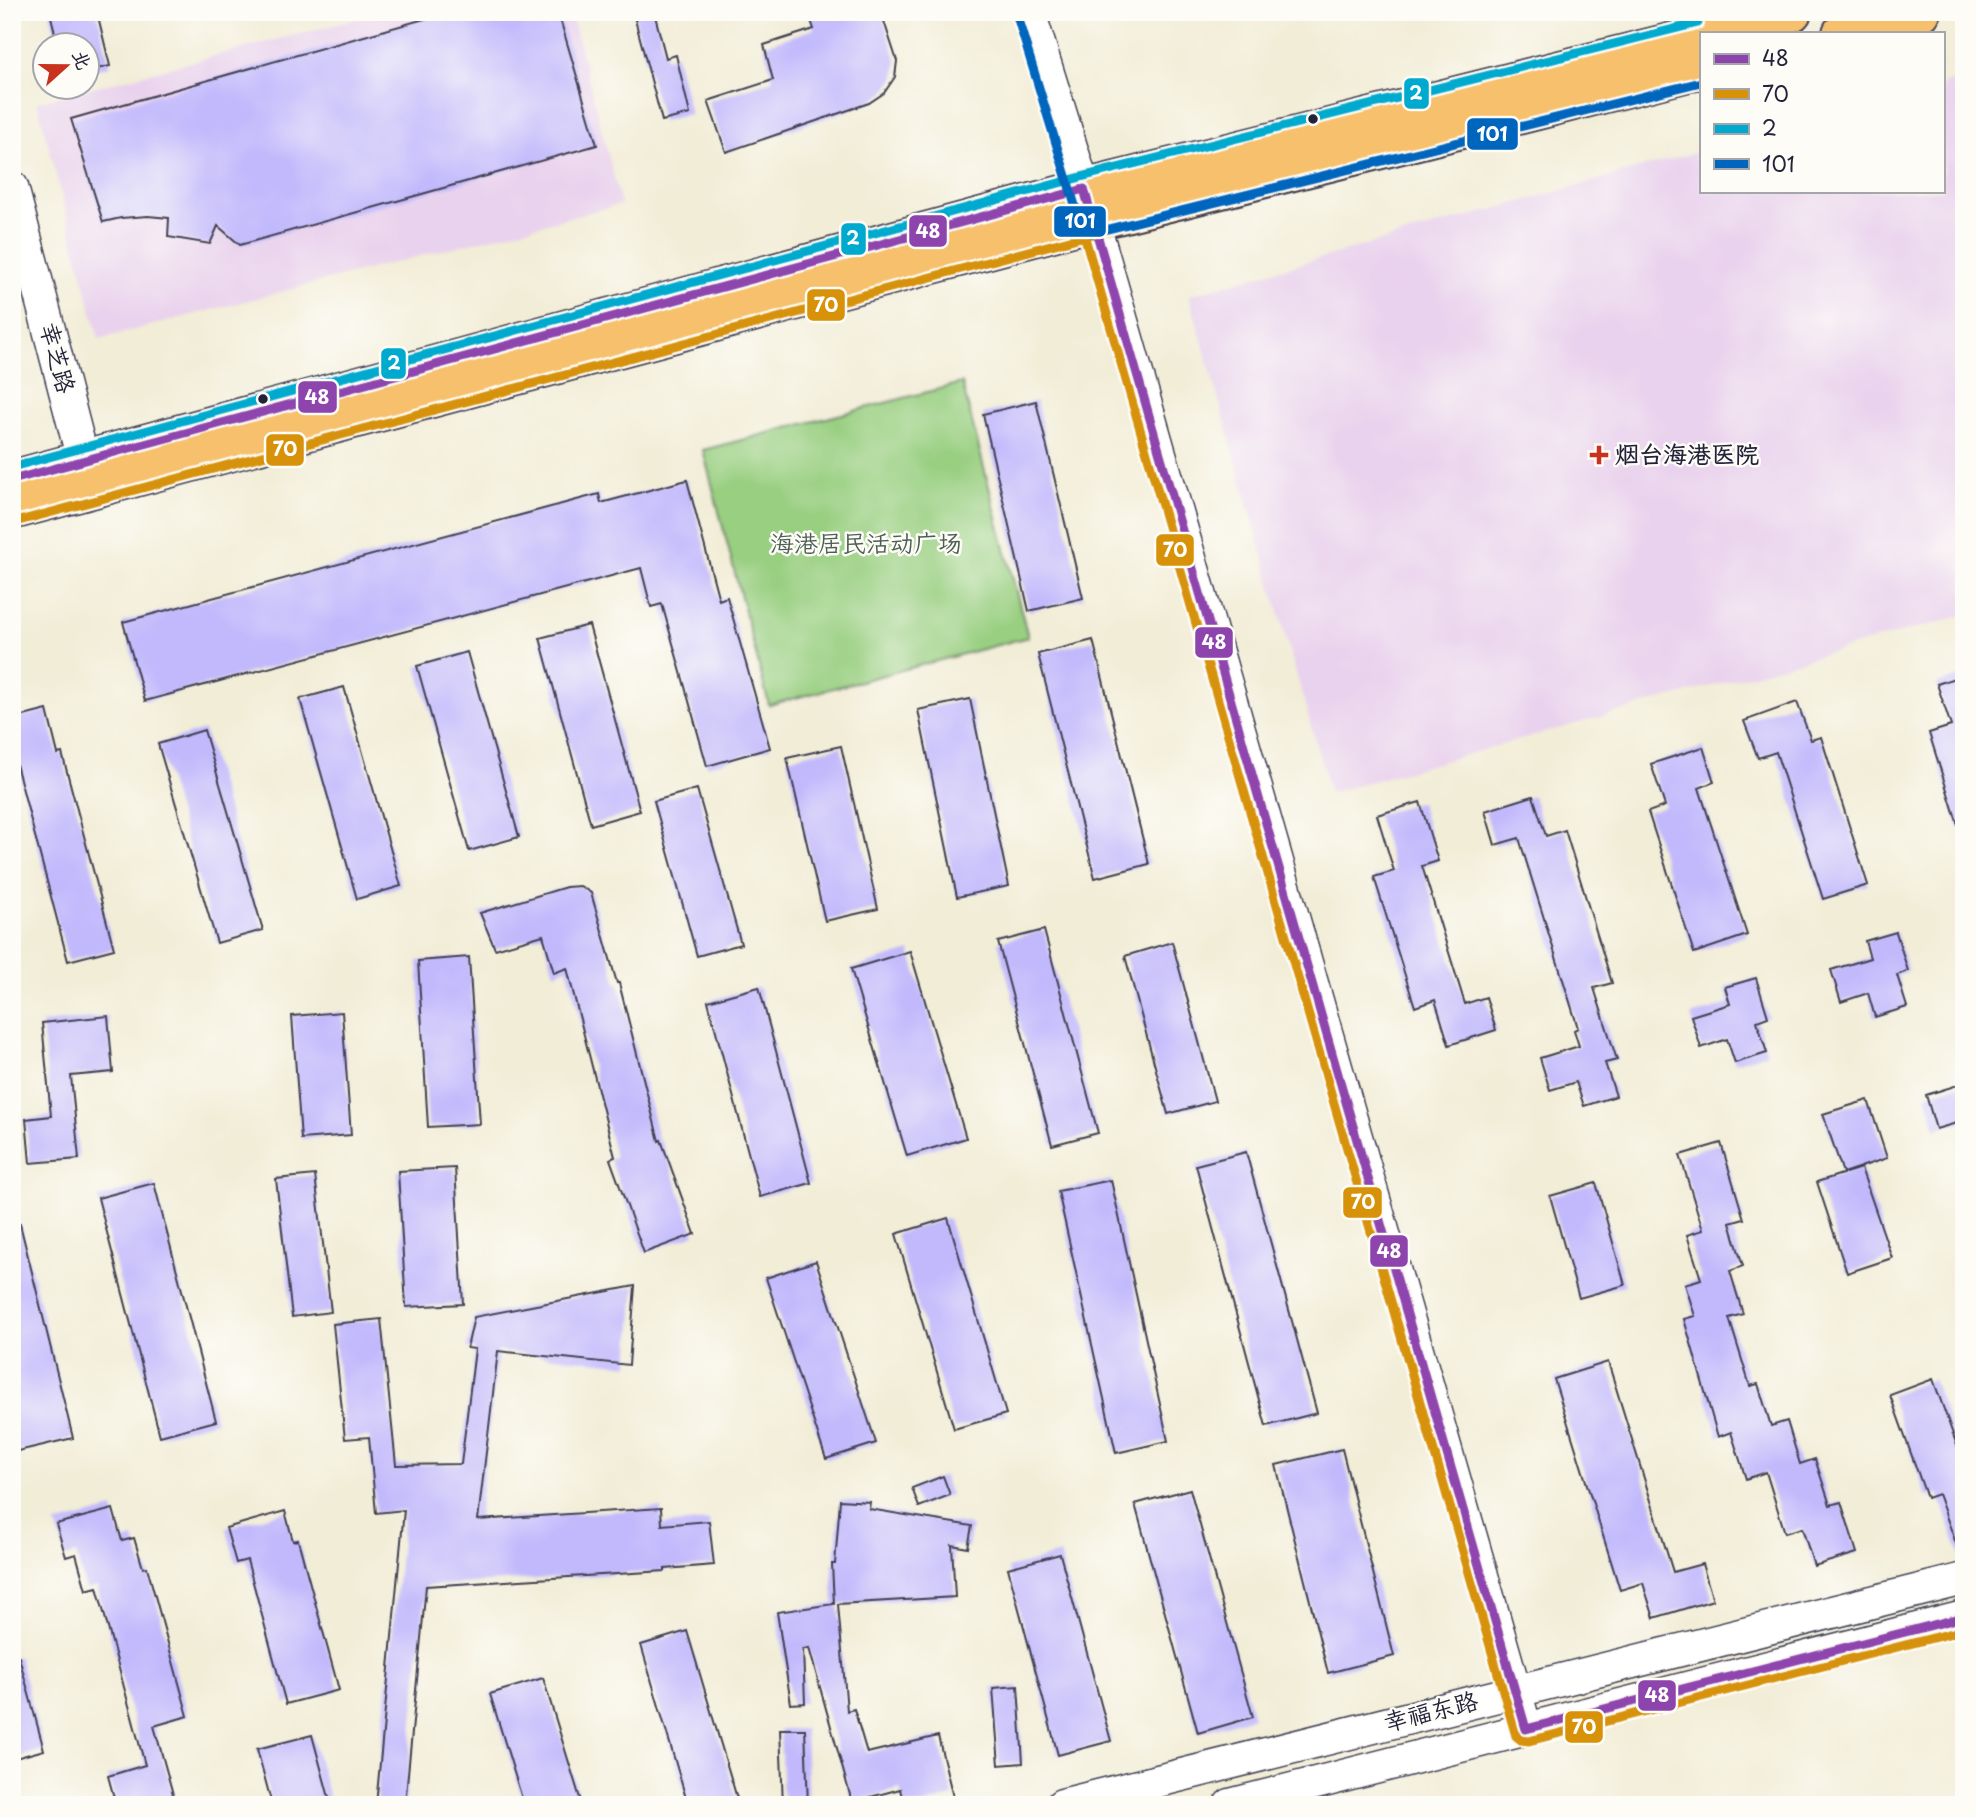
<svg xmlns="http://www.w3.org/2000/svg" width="1976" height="1817" font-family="'Playpen Sans','LXGW WenKai TC',sans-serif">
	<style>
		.built { fill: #e9d2ed }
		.green { fill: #99cf81; stroke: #5e785e; stroke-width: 2 }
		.building { fill: #c2b9fc }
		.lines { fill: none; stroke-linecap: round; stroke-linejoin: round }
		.minor-casing { stroke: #414052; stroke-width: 35 }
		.major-casing { stroke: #414052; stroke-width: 42 }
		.minor { stroke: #fff; stroke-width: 32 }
		.major { stroke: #f7c06c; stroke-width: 38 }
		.bus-1-casing { stroke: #fdfcf7; stroke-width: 14 }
		.bus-2-casing { stroke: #fdfcf7; stroke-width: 14 }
		.bus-3-casing { stroke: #fdfcf7; stroke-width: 14 }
		.bus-4-casing { stroke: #fdfcf7; stroke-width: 14 }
		.bus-1 { stroke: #8e44ad; stroke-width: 9 }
		.bus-2 { stroke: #d79209; stroke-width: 9 }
		.bus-3 { stroke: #00a9ce; stroke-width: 9 }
		.bus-4 { stroke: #0065bd; stroke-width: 9 }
		.bus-dot { fill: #22223b; stroke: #fdfcf7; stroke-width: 2.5 }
		.poi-dot { fill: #c8321e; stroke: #fdfcf7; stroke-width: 2.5 }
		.labels { text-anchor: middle; stroke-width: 5; stroke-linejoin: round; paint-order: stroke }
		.street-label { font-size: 24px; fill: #22223b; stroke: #fdfcf7 }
		.poi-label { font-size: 24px; font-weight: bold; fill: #22223b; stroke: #fdfcf7; text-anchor: start }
		.park-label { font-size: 24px; fill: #4c5f54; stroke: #fdfcf7 }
		.line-badge { stroke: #fdfcf7; stroke-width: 2.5 }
		.badge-label { font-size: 19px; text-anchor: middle; font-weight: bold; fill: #fff }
	</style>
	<rect width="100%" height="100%" fill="#fdfcf7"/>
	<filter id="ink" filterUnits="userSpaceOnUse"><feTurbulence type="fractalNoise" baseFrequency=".0143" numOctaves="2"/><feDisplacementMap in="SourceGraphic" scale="14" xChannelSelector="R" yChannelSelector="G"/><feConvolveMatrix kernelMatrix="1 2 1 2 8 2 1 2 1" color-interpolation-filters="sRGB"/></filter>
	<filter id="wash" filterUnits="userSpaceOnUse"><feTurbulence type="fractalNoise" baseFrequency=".00686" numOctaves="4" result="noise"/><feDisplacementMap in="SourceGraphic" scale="28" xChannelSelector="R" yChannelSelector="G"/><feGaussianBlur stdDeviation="1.57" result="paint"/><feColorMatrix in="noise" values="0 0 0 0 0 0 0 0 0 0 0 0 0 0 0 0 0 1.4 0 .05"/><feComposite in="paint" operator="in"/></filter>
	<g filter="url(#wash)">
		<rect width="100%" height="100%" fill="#f2edd7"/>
		<path class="built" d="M384,12H571L621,204L99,339L37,102Z
			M1964,78V615L1330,793L1189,295L1701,151V191H1943V84Z"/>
		<path class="green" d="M962,383L1028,637L769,705L703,450Z"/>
		<g id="blocks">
			<path class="building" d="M50,12H97L110,66L88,71V46H58Z
				M449,12H558L597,145L240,245L218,226L210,244L168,237L169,218L148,216L121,218L103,222L71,119Z
				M633,12H654L666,58L676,55L690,114L662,121Z
				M808,12H881L897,61L895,77L884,93L869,103L726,152L708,101L773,80L764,45L814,29Z
				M1036,401L1083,598L1029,611L983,414Z
				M687,480L719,600L727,597L770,748L707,766L662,604L651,607L641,568L145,701L123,622L599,494L601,503Z
				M589,625L640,811L591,825L540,638Z
				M1093,640L1149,864L1095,878L1038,654Z
				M467,652L519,837L469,851L417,666Z
				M1964,675V827L1959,828L1929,733L1951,726L1937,684Z
				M344,687L401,886L357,899L300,699Z
				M970,699L1009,886L957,897L918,710Z
				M1797,702L1811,740L1821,737L1868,885L1823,899L1776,752L1758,758L1744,721Z
				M47,710L58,754L62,753L114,949L68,961L12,749V719Z
				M204,730L263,930L217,943L158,744Z
				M841,746L878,909L825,921L787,758Z
				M1703,747L1714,782L1699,788L1747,935L1694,953L1648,812L1665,806L1651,764Z
				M697,789L741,944L697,956L654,801Z
				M1533,796L1546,836L1565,830L1612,983L1594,988L1617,1060L1605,1063L1616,1096L1584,1106L1576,1082L1550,1090L1540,1058L1579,1046L1574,1030L1578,1028L1519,838L1495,845L1485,811Z
				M1420,802L1438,861L1422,866L1465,1004L1486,997L1496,1030L1449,1045L1435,1000L1415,1007L1374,877L1394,871L1377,815Z
				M580,886L591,893L617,983H619L659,1141L661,1140L695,1234L644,1253L610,1159L615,1157L567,968L554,973L543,935L495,949L480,913L566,887Z
				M1044,930L1098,1133L1052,1145L998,942Z
				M1896,932L1908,971L1897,975L1907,1007L1875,1017L1868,993L1841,1002L1831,970L1870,958L1865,941Z
				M1172,942L1215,1101L1168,1114L1125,956Z
				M910,951L966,1138L907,1156L851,969Z
				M469,957L480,1124L428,1127L418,961Z
				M1756,978L1768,1017L1757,1021L1767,1053L1735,1063L1727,1039L1701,1048L1691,1016L1730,1004L1725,987Z
				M759,987L811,1183L760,1197L708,1001Z
				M342,1012L351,1135L301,1139L292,1016Z
				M108,1016L113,1072L71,1076L79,1159L30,1163L26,1119L51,1116L42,1023Z
				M1964,1083V1121L1936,1129L1926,1095Z
				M1868,1100L1887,1158L1843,1173L1823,1114Z
				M1721,1143L1744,1219L1730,1223L1743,1266L1730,1271L1743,1314L1729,1318L1750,1386L1758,1384L1771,1426L1787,1421L1800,1464L1815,1459L1830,1505L1841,1502L1857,1553L1814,1566L1802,1528L1785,1533L1766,1472L1746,1479L1731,1432L1718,1437L1684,1319L1695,1316L1685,1284L1701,1279L1687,1235L1703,1230L1680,1155Z
				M1246,1152L1317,1413L1266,1426L1196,1165Z
				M455,1168L463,1304L406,1307L398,1171Z
				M1861,1168L1892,1258L1847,1273L1817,1182Z
				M315,1175L331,1312L292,1317L276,1179Z
				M1111,1180L1168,1441L1116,1453L1058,1191Z
				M154,1183L216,1421L160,1436L98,1198Z
				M1596,1183L1625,1285L1579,1298L1550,1196Z
				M948,1218L1006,1414L954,1429L896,1234Z
				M20,1224L73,1438L18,1451L12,1426V1225Z
				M816,1261L876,1443L826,1459L766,1278Z
				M635,1286L629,1365L498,1351L478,1520L661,1508L662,1525L709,1521L714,1565L665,1569V1571L426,1586L405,1805H376L404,1510L376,1513L369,1437L345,1439L333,1324L381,1319L396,1465L461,1464L475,1349L467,1348L474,1317Z
				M1608,1362L1673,1572L1702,1564L1713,1600L1654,1618L1643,1583L1620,1590L1554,1379Z
				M1933,1379L1964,1465V1557H1961L1938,1494L1927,1498L1890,1395Z
				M1342,1449L1394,1656L1328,1673L1276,1465Z
				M943,1476L950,1495L919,1507L912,1488Z
				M1190,1489L1253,1717L1198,1733L1135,1504Z
				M840,1500L870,1502L869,1509L972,1526L968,1548L952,1545L955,1597L838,1604L847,1711L854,1709L867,1753L938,1736L953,1797L922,1805H904L900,1789L852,1802L809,1648L803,1649L805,1703L791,1704L777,1612L834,1604L832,1564H835Z
				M113,1509L122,1541L134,1538L143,1568L147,1567L188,1716L154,1726L176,1805H116L108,1776L145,1765L97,1587L86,1590L76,1554L66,1557L56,1524Z
				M285,1511L293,1541L298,1540L339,1690L286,1704L247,1560L236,1563L226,1528Z
				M1060,1554L1111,1741L1058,1755L1008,1568Z
				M687,1631L739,1805H688L641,1645Z
				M19,1657L44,1750L12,1759V1658Z
				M543,1678L582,1805H524L490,1694Z
				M1018,1686L1023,1763L999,1765L993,1688Z
				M780,1729H805L808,1805H783Z
				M312,1735L331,1805H272L257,1749Z"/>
		</g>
	</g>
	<g filter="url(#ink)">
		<use href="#blocks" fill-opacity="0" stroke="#414052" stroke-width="2"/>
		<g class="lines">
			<defs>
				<path id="minor" d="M1029,12L1084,189L1526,1729
					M12,187L83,460L88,484
					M1062,1805L1964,1579
					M1230,1805L1964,1617"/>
				<path id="major" d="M1707,33L1792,12
					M1842,33L1921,12
					M12,480L1084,189L1701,35
					M12,510L1093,221L1701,69"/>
			</defs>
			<use href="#minor" class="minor-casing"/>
			<use href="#major" class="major-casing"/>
			<use href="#minor" class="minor"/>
			<use href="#major" class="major"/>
			<defs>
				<path id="bus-1" d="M12,480L1084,189L1526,1729L1964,1617"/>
				<path id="bus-2" d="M1081,224L1516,1736L1521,1740L1529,1741L1964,1630
					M15,522L1096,233"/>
				<path id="bus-3" d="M12,467L1081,177L1698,23"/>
				<path id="bus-4" d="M1017,16L1081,225L1085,231L1092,233L1701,82"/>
			</defs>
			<use href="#bus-1" class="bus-1-casing"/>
			<use href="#bus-2" class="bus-2-casing"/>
			<use href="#bus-3" class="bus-3-casing"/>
			<use href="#bus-4" class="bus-4-casing"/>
			<use href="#bus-1" class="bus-1"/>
			<use href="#bus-2" class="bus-2"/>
			<use href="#bus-3" class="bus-3"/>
			<use href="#bus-4" class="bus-4"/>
		</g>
	</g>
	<g class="bus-dot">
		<circle cx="1313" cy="119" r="6"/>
		<circle cx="263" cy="399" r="6"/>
	</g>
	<path class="poi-dot" d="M1595.5 444.5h7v7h7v7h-7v7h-7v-7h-7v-7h7z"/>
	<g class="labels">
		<g class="street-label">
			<text transform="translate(57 358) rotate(75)" y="8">幸芝路</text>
			<text transform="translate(1431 1712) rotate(-14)" y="8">幸福东路</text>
		</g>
		<g class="poi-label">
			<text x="1615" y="463">烟台海港医院</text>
		</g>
		<g class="park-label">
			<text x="866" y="552">海港居民活动广场</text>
		</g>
	</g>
	<g class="line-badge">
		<rect x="1403" y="77" width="27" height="33" rx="7" fill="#00a9ce"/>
		<rect x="1466" y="117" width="53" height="34" rx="7" fill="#0065bd"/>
		<rect x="1053" y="205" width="54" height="33" rx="7" fill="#0065bd"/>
		<rect x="908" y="214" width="40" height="34" rx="7" fill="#8e44ad"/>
		<rect x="840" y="222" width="27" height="34" rx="7" fill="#00a9ce"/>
		<rect x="806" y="288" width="40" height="34" rx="7" fill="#d79209"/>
		<rect x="380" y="347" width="27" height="33" rx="7" fill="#00a9ce"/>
		<rect x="297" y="380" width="41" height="34" rx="7" fill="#8e44ad"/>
		<rect x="265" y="433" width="40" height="34" rx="7" fill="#d79209"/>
		<rect x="1155" y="533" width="40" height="34" rx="7" fill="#d79209"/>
		<rect x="1194" y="626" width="40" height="33" rx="7" fill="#8e44ad"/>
		<rect x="1342" y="1186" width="41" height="33" rx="7" fill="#d79209"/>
		<rect x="1369" y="1234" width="40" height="34" rx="7" fill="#8e44ad"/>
		<rect x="1637" y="1679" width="40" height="33" rx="7" fill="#8e44ad"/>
		<rect x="1564" y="1710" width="40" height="34" rx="7" fill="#d79209"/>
	</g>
	<g class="badge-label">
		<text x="1416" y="100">2</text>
		<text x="1492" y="141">101</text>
		<text x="1080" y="228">101</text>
		<text x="928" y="238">48</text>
		<text x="853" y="245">2</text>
		<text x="826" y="312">70</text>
		<text x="394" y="370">2</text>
		<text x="317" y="404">48</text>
		<text x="285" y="456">70</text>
		<text x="1175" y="557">70</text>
		<text x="1214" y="649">48</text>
		<text x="1363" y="1209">70</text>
		<text x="1389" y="1258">48</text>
		<text x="1657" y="1702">48</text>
		<text x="1584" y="1734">70</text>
	</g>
	<rect width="1976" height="1817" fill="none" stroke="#fdfcf7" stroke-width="42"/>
	<rect x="1700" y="32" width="245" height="161" fill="#fdfcf7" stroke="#a5a5ac" stroke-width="2"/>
	<rect x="1714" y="54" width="35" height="10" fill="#8e44ad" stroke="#a5a5ac" stroke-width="2"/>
	<text x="1762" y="66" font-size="21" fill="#22223b">48</text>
	<rect x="1714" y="89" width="35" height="10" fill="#d79209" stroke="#a5a5ac" stroke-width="2"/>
	<text x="1762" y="102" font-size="21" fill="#22223b">70</text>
	<rect x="1714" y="124" width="35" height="10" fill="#00a9ce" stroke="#a5a5ac" stroke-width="2"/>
	<text x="1762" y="136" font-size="21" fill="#22223b">2</text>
	<rect x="1714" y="159" width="35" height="10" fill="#0065bd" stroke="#a5a5ac" stroke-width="2"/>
	<text x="1762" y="172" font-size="21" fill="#22223b">101</text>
	<g transform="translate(66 66) rotate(69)"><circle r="33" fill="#fdfcf7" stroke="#a5a5ac" stroke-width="2"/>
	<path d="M0-5L12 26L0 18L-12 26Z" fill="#c8321e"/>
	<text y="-10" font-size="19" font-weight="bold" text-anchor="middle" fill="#22223b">北</text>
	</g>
</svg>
